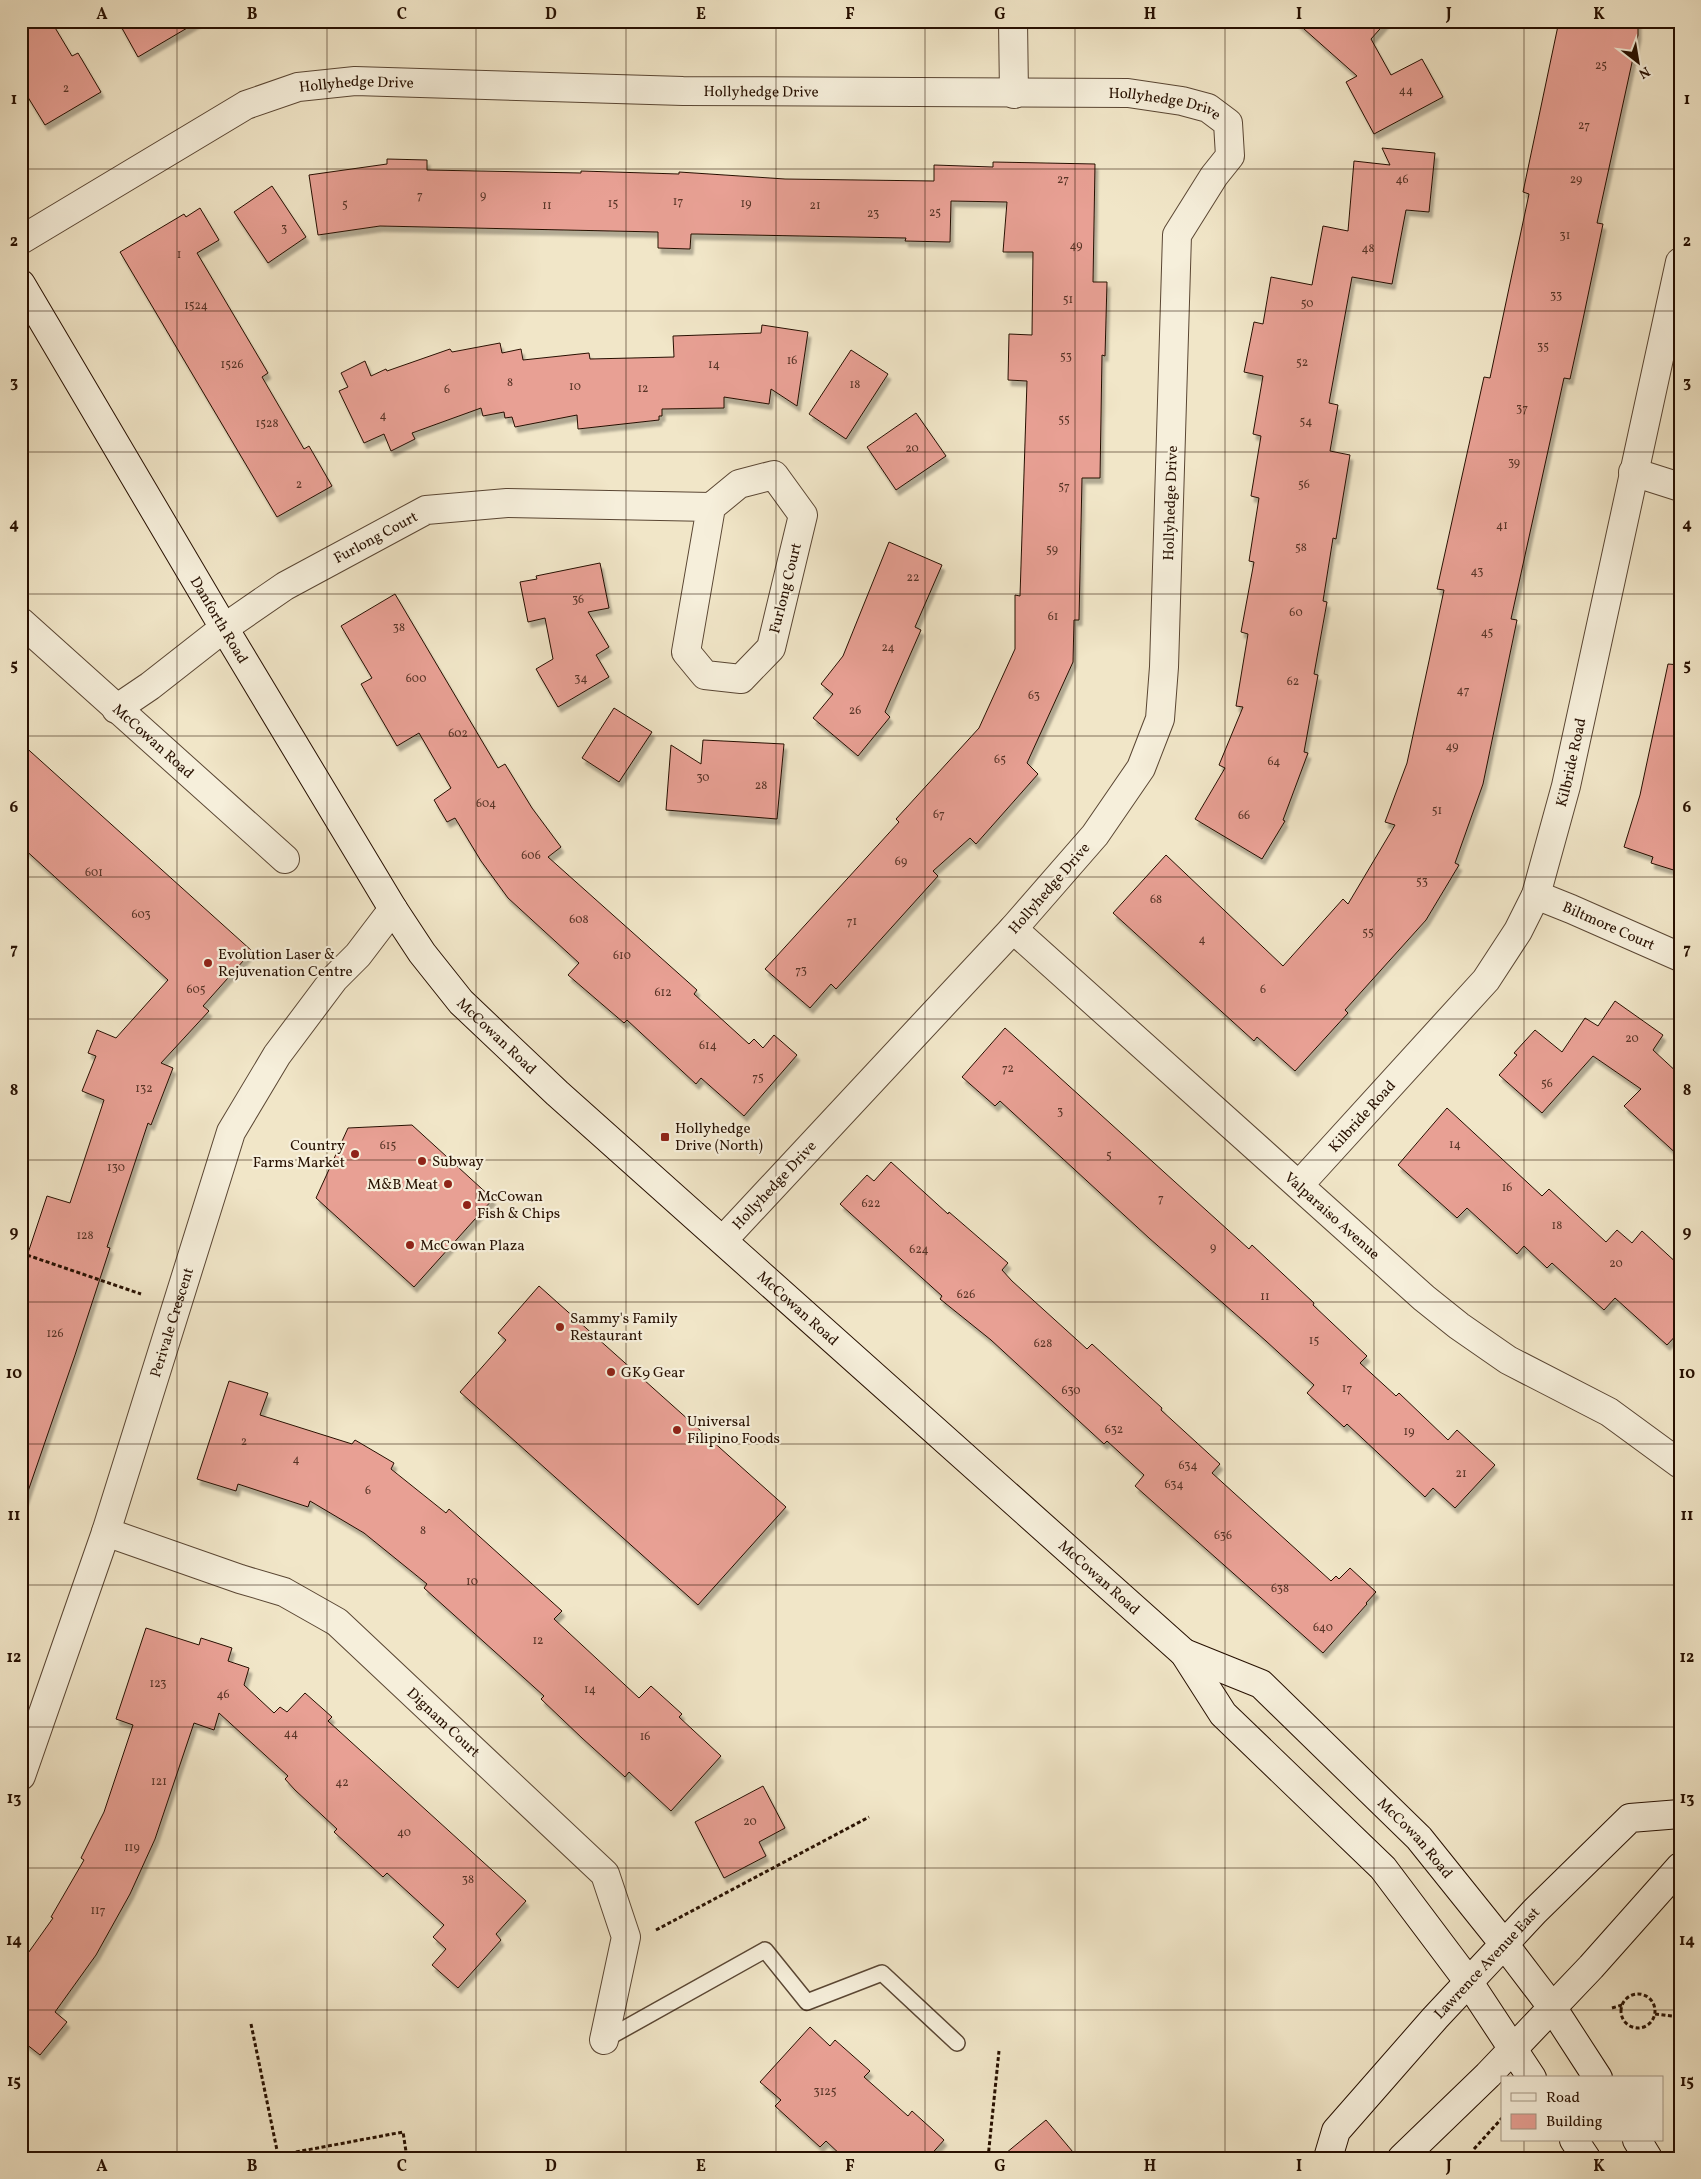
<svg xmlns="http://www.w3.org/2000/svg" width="1701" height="2179" font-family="Vollkorn,serif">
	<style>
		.building { fill: #e8a094; stroke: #271001; filter: url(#shadow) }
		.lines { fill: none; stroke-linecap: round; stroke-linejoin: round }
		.service-casing { stroke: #5a4633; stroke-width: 18 }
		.minor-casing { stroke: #5a4633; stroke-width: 30 }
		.secondary-casing { stroke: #271001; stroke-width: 30 }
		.path { stroke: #271001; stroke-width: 3; stroke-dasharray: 4 2.5; stroke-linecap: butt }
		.service { stroke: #f6efdb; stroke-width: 15 }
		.minor { stroke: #f6efdb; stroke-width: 28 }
		.secondary { stroke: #f6efdb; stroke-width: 28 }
		.grid { fill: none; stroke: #271001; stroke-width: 1; stroke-opacity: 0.55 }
		.poi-dot { fill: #8f2418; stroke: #f6efdb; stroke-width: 2 }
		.labels { text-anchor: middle; stroke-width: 4.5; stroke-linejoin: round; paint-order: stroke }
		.number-label { font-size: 12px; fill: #573426 }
		.street-label { font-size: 15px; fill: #271001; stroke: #f6efdb }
		.poi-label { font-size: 15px; fill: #271001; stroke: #f6efdb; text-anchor: start }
		.neatline { fill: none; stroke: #271001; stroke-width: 2 }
		.grid-label { font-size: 16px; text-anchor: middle; font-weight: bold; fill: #271001 }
	</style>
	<defs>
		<filter id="shadow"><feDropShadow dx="3" dy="5.5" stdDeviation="1" flood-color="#0004"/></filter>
	</defs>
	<rect width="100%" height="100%" fill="#f1e6c8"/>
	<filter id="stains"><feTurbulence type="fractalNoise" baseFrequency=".004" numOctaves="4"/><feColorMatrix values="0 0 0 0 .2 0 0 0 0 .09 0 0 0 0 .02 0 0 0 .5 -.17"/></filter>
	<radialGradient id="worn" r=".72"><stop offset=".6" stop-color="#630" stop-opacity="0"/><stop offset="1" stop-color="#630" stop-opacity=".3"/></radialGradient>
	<path class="building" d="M21,21H51L72,56L78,53L101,92L45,125L26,94H21Z
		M118,21H199L138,57Z
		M1295,21H1387L1371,39L1391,75L1422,59L1443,97L1374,134L1346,82L1357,76Z
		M1559,21H1638V35L1597,223L1603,224L1582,324L1570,379L1564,378L1511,619L1517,620L1483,784L1455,863L1459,865L1426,920L1345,1010L1348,1013L1295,1071L1257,1037L1254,1041L1113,913L1166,855L1283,966L1343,899L1348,904L1395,825L1385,822L1407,763L1429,661L1444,590L1437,589L1484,377L1490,378L1505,307L1529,194L1523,192Z
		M1382,148L1435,153L1429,212L1406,210L1392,284L1352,277L1329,403L1338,405L1330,451L1350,455L1336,539L1333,538L1323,601L1327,602L1314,674L1318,675L1304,752L1308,753L1283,820L1285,821L1262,859L1195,819L1225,768L1219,765L1243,707L1236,706L1248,634L1241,632L1254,562L1249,561L1259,498L1251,496L1261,436L1253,434L1263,376L1244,372L1254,322L1263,324L1271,277L1312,285L1323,226L1348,231L1354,161L1390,165Z
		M387,159L427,160V170L581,173V171L679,174V172L785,179L934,181V165L993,167V162L1095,164L1093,282H1107L1105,356L1102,355L1100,478H1082L1079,620H1074L1073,662L1027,763L1038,774L976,844L970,838L933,871L938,876L836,989L831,984L810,1008L765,969L899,822L896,819L979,728L1015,649V595L1020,596L1027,381L1008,380L1009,334L1032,335L1033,252H1003L1007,202L951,201L950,242L905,241L906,238L697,234H691L690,249L658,248V232L380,226L318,235L309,175L387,164Z
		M272,186L306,237L268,263L234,212Z
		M200,208L219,240L197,253L268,373L262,377L304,449L309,446L332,486L277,517L120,252L184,214L186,217Z
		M762,325L808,332L797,406L771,389L769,404L724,397V408L662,409V416H659V420L578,429L577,415L515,427L512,417L505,418L504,412L483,416L481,408L412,433L415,439L391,451L384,434L364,443L339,391L348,387L341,373L365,361L371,376L386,369L387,371L450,349L452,352L500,343L502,353L521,349L523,360L589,353L590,359L674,357L673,336L761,333Z
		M851,350L888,374L846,439L809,414Z
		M916,413L946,456L896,490L867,447Z
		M889,542L942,565L915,627L921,630L885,712L890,717L858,756L813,718L833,694L821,684L843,656Z
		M600,563L609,608L588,612L609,647L596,655L609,677L558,707L536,669L553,659L545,618L528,622L520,582L537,579L536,576Z
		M395,594L498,768L505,764L532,808L561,847L548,857L697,990L694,994L749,1044L754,1039L763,1048L774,1035L797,1055L744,1116L701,1078L696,1084L627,1020L624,1023L568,975L579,963L508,898L481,861L455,818L447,822L434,800L451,788L419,733L397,746L361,684L372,678L341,626Z
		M1668,664L1680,665V872L1651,863L1653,857L1624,847L1640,795Z
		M614,708L652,732L619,782L582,758Z
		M703,740L784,744L777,819L666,810L671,745L701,764Z
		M21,743L252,951L203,1006L209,1011L161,1063L173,1068L151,1125L148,1123L107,1247L110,1248L75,1355L25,1500H21V1274L47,1196L70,1203L104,1100L82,1091L96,1056L88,1053L97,1030L116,1038L168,980L21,846Z
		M1615,1001L1663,1035L1653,1050L1680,1075V1157L1624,1106L1641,1089L1593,1056L1542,1113L1499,1075L1517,1055L1514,1053L1535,1030L1562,1052L1585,1018L1598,1026Z
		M1005,1028L1249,1249L1252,1245L1314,1303L1313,1305L1367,1356L1360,1363L1396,1396L1399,1393L1448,1440L1457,1430L1495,1465L1455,1508L1433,1488L1425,1497L1347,1424L1344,1427L1307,1393L1314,1385L1266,1341L1149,1238L1000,1101L995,1106L962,1077Z
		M1447,1108L1542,1196L1549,1189L1606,1242L1617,1230L1632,1243L1642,1231L1680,1266V1331L1667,1345L1615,1298L1604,1310L1552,1263L1547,1268L1524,1246L1517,1254L1467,1208L1457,1218L1398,1165Z
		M412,1125L493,1199L414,1287L316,1198L348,1128Z
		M891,1162L948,1214L949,1212L1008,1263L1002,1270L1012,1281L1087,1349L1092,1344L1162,1408L1161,1410L1220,1464L1212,1473L1331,1581L1336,1576L1339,1579L1350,1568L1376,1592L1366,1603L1367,1604L1323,1653L1135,1486L1144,1475L1107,1441L1104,1444L991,1340L940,1299L942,1296L840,1204L867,1175L874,1181Z
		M539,1286L786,1507L698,1605L460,1392L506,1340L498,1333Z
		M229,1381L268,1393L260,1415L352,1444L355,1440L394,1463L391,1469L446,1513L449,1509L562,1611L554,1619L639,1698L651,1686L682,1714L679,1717L721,1756L671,1811L629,1772L625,1777L582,1738L541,1699L544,1696L424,1588L427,1584L364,1533L310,1501L308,1507L238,1484L236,1491L197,1479Z
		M146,1628L199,1645L201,1638L232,1648L228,1661L249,1668L244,1685L274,1713L280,1707L287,1712L305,1693L332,1717L328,1721L526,1901L496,1934L501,1940L458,1988L432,1965L446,1949L433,1937L444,1925L387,1873L383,1877L334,1832L337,1829L295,1790L285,1779L288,1776L219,1713L214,1730L194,1723L155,1839L130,1894L96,1955L55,2012L67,2022L40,2055L21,2040V1963L53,1918L51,1917L84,1860L81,1858L104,1812L133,1725L116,1719Z
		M763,1786L785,1828L759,1842L766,1856L724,1878L695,1822Z
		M810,2027L830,2046L835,2040L870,2071L864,2077L908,2116L912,2111L944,2140L928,2158H844L826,2141L820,2147L775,2106L781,2100L760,2082Z
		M1046,2120L1078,2158H1000Z"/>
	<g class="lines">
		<defs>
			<path id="service" d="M604,2040L765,1950L807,2002L882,1973L957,2043"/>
			<g id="minor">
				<path d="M1013,21L1014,94"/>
				<path id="s1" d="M21,240L246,105L298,87L355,81L683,91L1128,93L1182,101L1208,108L1228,123L1230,156L1214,176L1177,235L1164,667L1160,719L1141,768L1095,835L1013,929L723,1240"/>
				<path d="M1633,472L1680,487"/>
				<path id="s2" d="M21,622L285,859"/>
				<path id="s3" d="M116,709L150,686L224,628L285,586L426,510L507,503L711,507L739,484L774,475L803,515L771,648L741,679L705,675L686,652L711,507"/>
				<path id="s4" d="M1536,895L1571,909L1680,957"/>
				<path id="s5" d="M1013,929L1424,1298L1459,1326L1508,1360L1609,1412L1680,1464"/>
				<path id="s6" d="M1300,1184L1486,980L1518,931L1536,895L1566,786L1680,262"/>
				<path id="s7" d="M106,1532L240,1579L284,1592L337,1622L605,1874L626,1937L604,2040"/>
				<path id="s8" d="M21,1776L106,1532L231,1132L277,1055L334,979L358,955L393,909"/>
			</g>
			<g id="secondary">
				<path id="s9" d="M21,284L224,628L393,909L422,953L461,1002L557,1093L1184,1653L1223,1714L1383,1868L1468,1981L1532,2078"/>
				<path id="s10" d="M1184,1653L1261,1684L1419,1838L1504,1944L1552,2007L1598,2078"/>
				<path d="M1574,2140L1586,2158"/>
				<path d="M1637,2140L1648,2158"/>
				<path id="s11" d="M1328,2158L1336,2131L1435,2018L1535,1911L1630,1818L1680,1814"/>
				<path d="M1402,2158L1488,2075L1591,1967L1680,1867"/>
			</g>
		</defs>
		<use href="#service" class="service-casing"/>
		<use href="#minor" class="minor-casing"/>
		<use href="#secondary" class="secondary-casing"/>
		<path class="path" d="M21,1253L141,1294
			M656,1930L869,1817
			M1621 2011a17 17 0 1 1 34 0a17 17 0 1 1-34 0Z
			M1612,2008L1622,2005
			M1655,2014L1680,2017
			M251,2024L278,2155
			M1474,2149L1502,2118
			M264,2158L403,2132L407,2158
			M988,2158L999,2051"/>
		<use href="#service" class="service"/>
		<use href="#minor" class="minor"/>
		<use href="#secondary" class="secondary"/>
	</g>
	<path class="grid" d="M177,21V2158M327,21V2158M476,21V2158M626,21V2158M776,21V2158M925,21V2158M1075,21V2158M1225,21V2158M1374,21V2158M1524,21V2078M21,169H1680M21,311H1680M21,452H1680M21,594H1680M21,736H1680M21,877H1680M21,1019H1680M21,1160H1680M21,1302H1680M21,1444H1680M21,1585H1680M21,1727H1680M21,1868H1680M21,2010H1680M1524,2140V2158"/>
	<g class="poi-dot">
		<circle cx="208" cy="963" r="5"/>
		<rect x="660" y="1132" width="10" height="10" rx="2.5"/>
		<circle cx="355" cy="1154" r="5"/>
		<circle cx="422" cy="1161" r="5"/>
		<circle cx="448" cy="1184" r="5"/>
		<circle cx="467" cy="1205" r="5"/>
		<circle cx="410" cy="1245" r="5"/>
		<circle cx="560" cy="1327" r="5"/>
		<circle cx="611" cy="1372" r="5"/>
		<circle cx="677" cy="1430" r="5"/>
	</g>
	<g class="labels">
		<g class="number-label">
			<text x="1601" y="69">25</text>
			<text x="66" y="92">2</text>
			<text x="1406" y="94">44</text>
			<text x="1584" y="129">27</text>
			<text x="1063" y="183">27</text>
			<text x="1402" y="183">46</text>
			<text x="1576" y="183">29</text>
			<text x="420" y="199">7</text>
			<text x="483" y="199">9</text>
			<text x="678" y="205">17</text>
			<text x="613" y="207">15</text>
			<text x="746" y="207">19</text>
			<text x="345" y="208">5</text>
			<text x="547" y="209">11</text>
			<text x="815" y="209">21</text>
			<text x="935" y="216">25</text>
			<text x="873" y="217">23</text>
			<text x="284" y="232">3</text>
			<text x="1565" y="239">31</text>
			<text x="1076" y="249">49</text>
			<text x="1368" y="252">48</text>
			<text x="179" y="258">1</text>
			<text x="1556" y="299">33</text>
			<text x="1068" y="303">51</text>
			<text x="1307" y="307">50</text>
			<text x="196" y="309">1524</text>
			<text x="1543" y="350">35</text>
			<text x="1066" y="360">53</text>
			<text x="792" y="364">16</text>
			<text x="1302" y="366">52</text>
			<text x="232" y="368">1526</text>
			<text x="714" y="368">14</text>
			<text x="510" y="386">8</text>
			<text x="855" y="388">18</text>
			<text x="575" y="390">10</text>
			<text x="643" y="392">12</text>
			<text x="447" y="393">6</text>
			<text x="1522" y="412">37</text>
			<text x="383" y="419">4</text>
			<text x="1064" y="423">55</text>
			<text x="1306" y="425">54</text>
			<text x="267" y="427">1528</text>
			<text x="912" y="452">20</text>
			<text x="1514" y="466">39</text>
			<text x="299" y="488">2</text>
			<text x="1304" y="488">56</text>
			<text x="1064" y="490">57</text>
			<text x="1502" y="529">41</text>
			<text x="1301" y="551">58</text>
			<text x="1052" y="553">59</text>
			<text x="1477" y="575">43</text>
			<text x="913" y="581">22</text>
			<text x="578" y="603">36</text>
			<text x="1296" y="616">60</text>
			<text x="1053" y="620">61</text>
			<text x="399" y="631">38</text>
			<text x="1487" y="636">45</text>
			<text x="888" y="651">24</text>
			<text x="416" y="682">600</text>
			<text x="581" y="682">34</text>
			<text x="1293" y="685">62</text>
			<text x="1463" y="694">47</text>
			<text x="1034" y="699">63</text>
			<text x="855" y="714">26</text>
			<text x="458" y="737">602</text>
			<text x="1452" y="750">49</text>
			<text x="1000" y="763">65</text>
			<text x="1274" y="765">64</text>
			<text x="703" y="781">30</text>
			<text x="761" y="789">28</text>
			<text x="486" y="807">604</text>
			<text x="1437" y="814">51</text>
			<text x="939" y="818">67</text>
			<text x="1244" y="819">66</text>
			<text x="531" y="859">606</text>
			<text x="901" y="865">69</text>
			<text x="94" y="876">601</text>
			<text x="1422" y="885">53</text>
			<text x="1156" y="903">68</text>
			<text x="141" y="918">603</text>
			<text x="579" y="923">608</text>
			<text x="852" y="925">71</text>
			<text x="1368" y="936">55</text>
			<text x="1202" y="943">4</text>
			<text x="622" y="959">610</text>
			<text x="801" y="974">73</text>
			<text x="196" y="993">605</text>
			<text x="1263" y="993">6</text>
			<text x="663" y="996">612</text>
			<text x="1632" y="1042">20</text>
			<text x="708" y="1049">614</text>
			<text x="1008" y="1072">72</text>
			<text x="758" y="1081">75</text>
			<text x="1547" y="1087">56</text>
			<text x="144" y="1092">132</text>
			<text x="1060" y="1115">3</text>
			<text x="1455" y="1148">14</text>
			<text x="388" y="1149">615</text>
			<text x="1109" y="1159">5</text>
			<text x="116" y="1171">130</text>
			<text x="1507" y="1191">16</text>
			<text x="1161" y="1202">7</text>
			<text x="871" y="1207">622</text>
			<text x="1557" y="1229">18</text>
			<text x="85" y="1239">128</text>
			<text x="1213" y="1251">9</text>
			<text x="919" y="1253">624</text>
			<text x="1616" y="1267">20</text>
			<text x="966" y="1298">626</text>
			<text x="1265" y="1300">11</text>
			<text x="55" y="1337">126</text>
			<text x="1314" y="1344">15</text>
			<text x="1043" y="1347">628</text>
			<text x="1347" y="1392">17</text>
			<text x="1071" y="1394">630</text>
			<text x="1114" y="1433">632</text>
			<text x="1409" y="1435">19</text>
			<text x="244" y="1445">2</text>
			<text x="296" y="1463">4</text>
			<text x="1188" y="1469">634</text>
			<text x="1461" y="1477">21</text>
			<text x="1174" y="1488">634</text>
			<text x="368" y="1494">6</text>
			<text x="423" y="1534">8</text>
			<text x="1223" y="1539">636</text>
			<text x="472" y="1585">10</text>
			<text x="1280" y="1592">638</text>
			<text x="1323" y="1631">640</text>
			<text x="538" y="1644">12</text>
			<text x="158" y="1687">123</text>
			<text x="590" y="1693">14</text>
			<text x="223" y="1698">46</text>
			<text x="291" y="1737">44</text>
			<text x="645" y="1740">16</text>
			<text x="159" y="1785">121</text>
			<text x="342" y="1786">42</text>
			<text x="750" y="1825">20</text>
			<text x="404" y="1836">40</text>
			<text x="132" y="1851">119</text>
			<text x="468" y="1883">38</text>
			<text x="98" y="1914">117</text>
			<text x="825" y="2095">3125</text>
		</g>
		<g class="street-label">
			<text dy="5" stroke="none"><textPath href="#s1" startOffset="376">Hollyhedge Drive</textPath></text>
			<text dy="5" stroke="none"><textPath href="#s1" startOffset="781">Hollyhedge Drive</textPath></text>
			<text dy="5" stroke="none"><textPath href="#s1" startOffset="1186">Hollyhedge Drive</textPath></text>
			<text transform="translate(1170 503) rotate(-88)" y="5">Hollyhedge Drive</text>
			<text dy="5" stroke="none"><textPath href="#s3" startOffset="312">Furlong Court</textPath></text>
			<text transform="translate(785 588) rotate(-76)" y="5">Furlong Court</text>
			<text dy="5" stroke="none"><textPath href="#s9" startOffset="390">Danforth Road</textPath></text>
			<text dy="5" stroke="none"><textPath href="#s2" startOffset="178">McCowan Road</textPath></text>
			<text dy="5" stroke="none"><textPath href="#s6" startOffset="512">Kilbride Road</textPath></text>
			<text transform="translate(1049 888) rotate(-49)" y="5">Hollyhedge Drive</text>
			<text dy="5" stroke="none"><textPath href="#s4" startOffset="79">Biltmore Court</textPath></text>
			<text dy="5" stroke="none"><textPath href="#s9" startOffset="892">McCowan Road</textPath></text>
			<text dy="5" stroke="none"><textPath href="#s6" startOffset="92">Kilbride Road</textPath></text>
			<text transform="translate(774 1185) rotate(-47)" y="5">Hollyhedge Drive</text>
			<text dy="5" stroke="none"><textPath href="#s5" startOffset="429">Valparaiso Avenue</textPath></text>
			<text dy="5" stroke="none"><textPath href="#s9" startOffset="1298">McCowan Road</textPath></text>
			<text dy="5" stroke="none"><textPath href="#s8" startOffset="478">Perivale Crescent</textPath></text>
			<text dy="5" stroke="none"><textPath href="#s9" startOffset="1702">McCowan Road</textPath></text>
			<text dy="5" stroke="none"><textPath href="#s7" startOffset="395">Dignam Court</textPath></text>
			<text dy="5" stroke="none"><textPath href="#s10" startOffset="301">McCowan Road</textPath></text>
			<text dy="5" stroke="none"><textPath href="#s11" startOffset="254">Lawrence Avenue East</textPath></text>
		</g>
		<g class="poi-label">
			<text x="218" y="959">Evolution Laser &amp;<tspan x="218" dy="17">Rejuvenation Centre</tspan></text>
			<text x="675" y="1133">Hollyhedge<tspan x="675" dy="17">Drive (North)</tspan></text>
			<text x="345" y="1150" text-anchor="end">Country<tspan x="345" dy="17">Farms Market</tspan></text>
			<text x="432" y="1166">Subway</text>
			<text x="438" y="1189" text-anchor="end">M&amp;B Meat</text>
			<text x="477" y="1201">McCowan<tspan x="477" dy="17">Fish &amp; Chips</tspan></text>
			<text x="420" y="1250">McCowan Plaza</text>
			<text x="570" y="1323">Sammy's Family<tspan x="570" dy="17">Restaurant</tspan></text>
			<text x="621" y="1377">GK9 Gear</text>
			<text x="687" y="1426">Universal<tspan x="687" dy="17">Filipino Foods</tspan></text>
		</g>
	</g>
	<rect width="1701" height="2179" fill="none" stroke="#f1e6c8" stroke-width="55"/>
	<rect x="1501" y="2076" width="162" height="65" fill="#f6efdb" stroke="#a39684"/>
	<rect x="1511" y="2093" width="25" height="8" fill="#f6efdb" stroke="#a39684"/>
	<text x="1546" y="2102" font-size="15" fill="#271001">Road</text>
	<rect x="1511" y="2114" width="25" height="15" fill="#e8a094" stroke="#a39684"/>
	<text x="1546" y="2126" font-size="15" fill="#271001">Building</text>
	<g transform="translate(1638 62) rotate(149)" stroke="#f6efdb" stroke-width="4" paint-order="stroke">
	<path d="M0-4L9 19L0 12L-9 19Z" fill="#271001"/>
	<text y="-8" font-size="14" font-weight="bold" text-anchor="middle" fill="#271001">N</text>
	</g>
	<rect x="28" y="28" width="1646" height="2124" class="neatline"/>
	<g class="grid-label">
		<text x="102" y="19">A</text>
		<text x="252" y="19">B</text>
		<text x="402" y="19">C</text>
		<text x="551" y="19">D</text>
		<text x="701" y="19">E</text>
		<text x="850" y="19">F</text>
		<text x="1000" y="19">G</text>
		<text x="1150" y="19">H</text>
		<text x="1299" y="19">I</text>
		<text x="1449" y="19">J</text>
		<text x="1599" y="19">K</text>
		<text x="14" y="104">1</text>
		<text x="1687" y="104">1</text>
		<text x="14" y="246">2</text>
		<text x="1687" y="246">2</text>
		<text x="14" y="387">3</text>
		<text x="1687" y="387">3</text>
		<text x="14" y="529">4</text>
		<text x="1687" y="529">4</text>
		<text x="14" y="670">5</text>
		<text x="1687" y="670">5</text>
		<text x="14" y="812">6</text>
		<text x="1687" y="812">6</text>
		<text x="14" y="954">7</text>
		<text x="1687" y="954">7</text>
		<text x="14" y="1095">8</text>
		<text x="1687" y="1095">8</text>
		<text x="14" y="1237">9</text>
		<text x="1687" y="1237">9</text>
		<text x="14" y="1378">10</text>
		<text x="1687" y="1378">10</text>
		<text x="14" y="1520">11</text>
		<text x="1687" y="1520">11</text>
		<text x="14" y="1662">12</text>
		<text x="1687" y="1662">12</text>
		<text x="14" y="1803">13</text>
		<text x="1687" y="1803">13</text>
		<text x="14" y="1945">14</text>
		<text x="1687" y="1945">14</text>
		<text x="14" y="2086">15</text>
		<text x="1687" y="2086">15</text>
		<text x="102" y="2171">A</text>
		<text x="252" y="2171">B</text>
		<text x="402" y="2171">C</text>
		<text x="551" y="2171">D</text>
		<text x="701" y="2171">E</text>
		<text x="850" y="2171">F</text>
		<text x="1000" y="2171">G</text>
		<text x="1150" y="2171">H</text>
		<text x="1299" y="2171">I</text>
		<text x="1449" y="2171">J</text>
		<text x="1599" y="2171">K</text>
	</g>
	<rect width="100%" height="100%" filter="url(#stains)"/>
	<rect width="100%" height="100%" fill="url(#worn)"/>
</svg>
